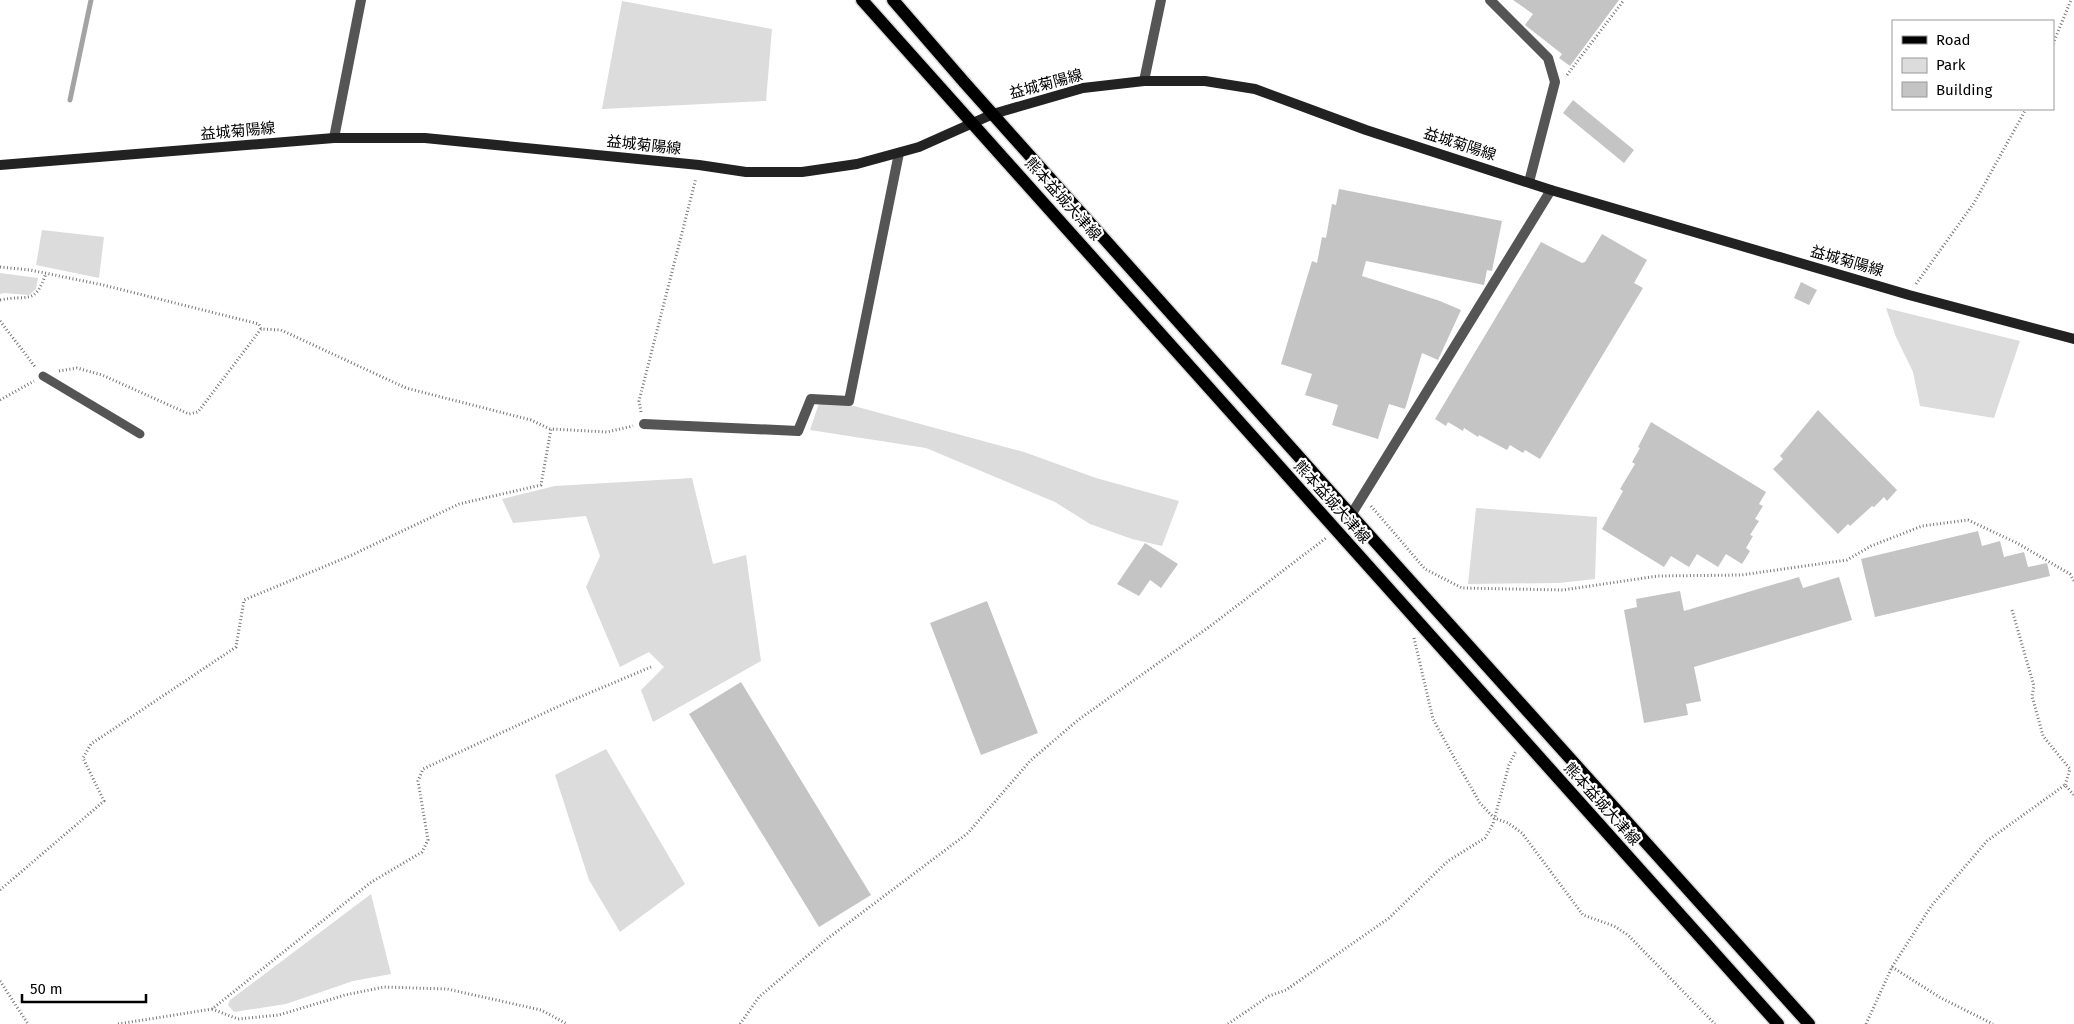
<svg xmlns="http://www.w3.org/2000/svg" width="2074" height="1024" font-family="'Fira Sans','Noto Sans JP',sans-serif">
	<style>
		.green { fill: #dcdcdc }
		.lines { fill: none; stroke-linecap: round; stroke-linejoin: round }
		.stream { stroke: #a3a3a3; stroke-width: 5 }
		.building { fill: #c4c4c4 }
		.primary-casing { stroke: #dbdbdb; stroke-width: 15 }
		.path { stroke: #777; stroke-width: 3; stroke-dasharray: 1 2.5; stroke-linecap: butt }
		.service { stroke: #555; stroke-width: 9 }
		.minor { stroke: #555; stroke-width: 10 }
		.secondary { stroke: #222; stroke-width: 10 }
		.primary { stroke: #000; stroke-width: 12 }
		.labels { text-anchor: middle; stroke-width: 4.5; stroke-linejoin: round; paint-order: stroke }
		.street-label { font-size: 15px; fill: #000; stroke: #fff }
	</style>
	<rect width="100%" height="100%" fill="#fff"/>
	<path class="green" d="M622,1L772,29L766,101L602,109Z
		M42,230L104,237L99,278L36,265Z
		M0,273L38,278L36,289L29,295L4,293L0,294Z
		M1886,308L2020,341L1994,418L1920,406L1913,372L1896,337Z
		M819,403L854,406L1024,452L1096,478L1179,501L1162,546L1132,539L1090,524L1055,502L926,448L810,430Z
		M692,478L713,564L746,555L761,661L653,722L641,690L664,667L649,652L620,667L586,587L600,556L586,516L513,523L502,499L555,486Z
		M1476,508L1597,517L1595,579L1559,583L1468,584Z
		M606,749L685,884L620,932L589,880L555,775Z
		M371,894L391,974L353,981L286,1004L234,1012L228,1005L230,1000Z"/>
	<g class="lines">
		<path class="stream" d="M70,100L91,0"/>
	</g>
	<path class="building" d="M1513,0H1619L1570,66L1559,58L1562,54L1525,25L1533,14Z
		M1573,100L1634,150L1624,163L1563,113Z
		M1339,189L1502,221L1492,271L1487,270L1484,285L1366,261L1362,276L1440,301L1461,310L1438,360L1422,353L1405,409L1389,404L1378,439L1332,425L1338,405L1305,395L1312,374L1281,364L1312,261L1317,263L1322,237L1326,238L1332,204L1336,205Z
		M1602,234L1647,260L1634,283L1643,288L1540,459L1525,450L1523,453L1510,445L1507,450L1479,435L1478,437L1464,428L1463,431L1448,422L1446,426L1435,419L1541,242L1582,263L1585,262Z
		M1801,282L1817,290L1809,305L1794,298Z
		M1818,410L1897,490L1887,501L1884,497L1874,507L1872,506L1850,526L1848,524L1838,534L1773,469L1783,459L1780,456Z
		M1651,422L1766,492L1759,504L1763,506L1755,519L1759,521L1750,535L1753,536L1746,548L1750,551L1742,564L1726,554L1718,567L1697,554L1689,567L1671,556L1664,567L1602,529L1623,491L1620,489L1635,464L1632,462L1640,448L1638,447Z
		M1978,531L1982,546L2000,541L2004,557L2024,552L2028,567L2047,563L2050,576L1875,617L1861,559Z
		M1145,543L1178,564L1161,588L1150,580L1139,596L1117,584Z
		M1799,577L1803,588L1839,577L1852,620L1694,667L1701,701L1686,704L1688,715L1644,723L1624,610L1637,607L1636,599L1680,591L1684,611Z
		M987,601L1038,733L981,755L930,623Z
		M741,682L871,895L819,927L689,714Z"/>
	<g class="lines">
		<defs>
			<path id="primary" d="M862,0L1778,1024
				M893,0L964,82L1351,515L1809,1024"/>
		</defs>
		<use href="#primary" class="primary-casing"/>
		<path class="path" d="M2053,44L2071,0
			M1567,75L1624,0
			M0,267L30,270L103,285L259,324L261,329
			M1916,284L1974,203L2026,109
			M0,300C28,294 35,306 46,273
			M0,321L36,368
			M59,371L77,368L102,375L189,414L198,412L261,329L281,330L406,388L531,420L550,429
			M0,400L34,381
			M641,412L639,401L696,178
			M1371,506L1425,569L1462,588L1563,590L1658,576L1741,575L1847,560L1871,546L1922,526L1968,520L2017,543L2070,574L2074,581
			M2012,610L2034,686L2032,696L2043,736L2070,769L2065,785
			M1414,638L1433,719L1456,761L1480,803L1494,818L1508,823L1522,833L1583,915L1614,926L1628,935L1715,1024
			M0,890L104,801L83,758L91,744L236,647L244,600L352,555L459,504L541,485L551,429L607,432L633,426
			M1892,967L1941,998L1993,1024
			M0,981L28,1024
			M212,1009L238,1019L279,1015L345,995L384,987L447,989L541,1010L567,1024
			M118,1024L212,1009L370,883L422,852L428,840L418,781L423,769L568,702L651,667
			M740,1024L759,997L827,939L968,833L1030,761L1078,720L1209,627L1326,538
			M1228,1024L1269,996L1286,990L1389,918L1448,861L1485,838L1493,824L1509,765L1516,751
			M1866,1024L1892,967L1932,905L1987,841L2065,785L2074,795"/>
		<path class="service" d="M43,376L140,434"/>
		<path class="minor" d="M1490,0L1548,58L1555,82L1529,182
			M1144,81L1161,0
			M334,138L361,0
			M644,424L798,431L811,399L849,401L899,153
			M1351,515L1551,190"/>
		<path class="secondary" d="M0,165L334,138H425L699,165L746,172H802L857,164L919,147L993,114L1083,88L1144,81H1205L1255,89L1366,130L1551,190L1909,295L2074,339"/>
		<use href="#primary" class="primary"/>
	</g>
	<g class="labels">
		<g class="street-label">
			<text transform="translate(1046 84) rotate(-15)" y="5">益城菊陽線</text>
			<text transform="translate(238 131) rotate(-5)" y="5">益城菊陽線</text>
			<text transform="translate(1460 144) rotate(18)" y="5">益城菊陽線</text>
			<text transform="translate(644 145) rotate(6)" y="5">益城菊陽線</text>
			<text transform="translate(1063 199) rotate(48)" y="5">熊本益城大津線</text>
			<text transform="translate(1847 261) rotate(16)" y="5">益城菊陽線</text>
			<text transform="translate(1332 502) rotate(48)" y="5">熊本益城大津線</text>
			<text transform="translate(1602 804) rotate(48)" y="5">熊本益城大津線</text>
		</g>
	</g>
	<rect x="1892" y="20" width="162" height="90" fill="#ffffff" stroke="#999999"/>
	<rect x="1902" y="36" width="25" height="8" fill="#000000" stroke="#999999"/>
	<text x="1936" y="45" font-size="15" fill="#000000">Road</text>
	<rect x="1902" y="58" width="25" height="15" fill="#dcdcdc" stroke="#999999"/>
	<text x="1936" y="70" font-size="15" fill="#000000">Park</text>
	<rect x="1902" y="82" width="25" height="15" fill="#c4c4c4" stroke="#999999"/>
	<text x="1936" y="95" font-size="15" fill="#000000">Building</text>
	<path d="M22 994v8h124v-8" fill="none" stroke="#000000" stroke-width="2.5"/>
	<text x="30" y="994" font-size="15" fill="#000000" stroke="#ffffff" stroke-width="4" paint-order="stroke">50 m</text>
</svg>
